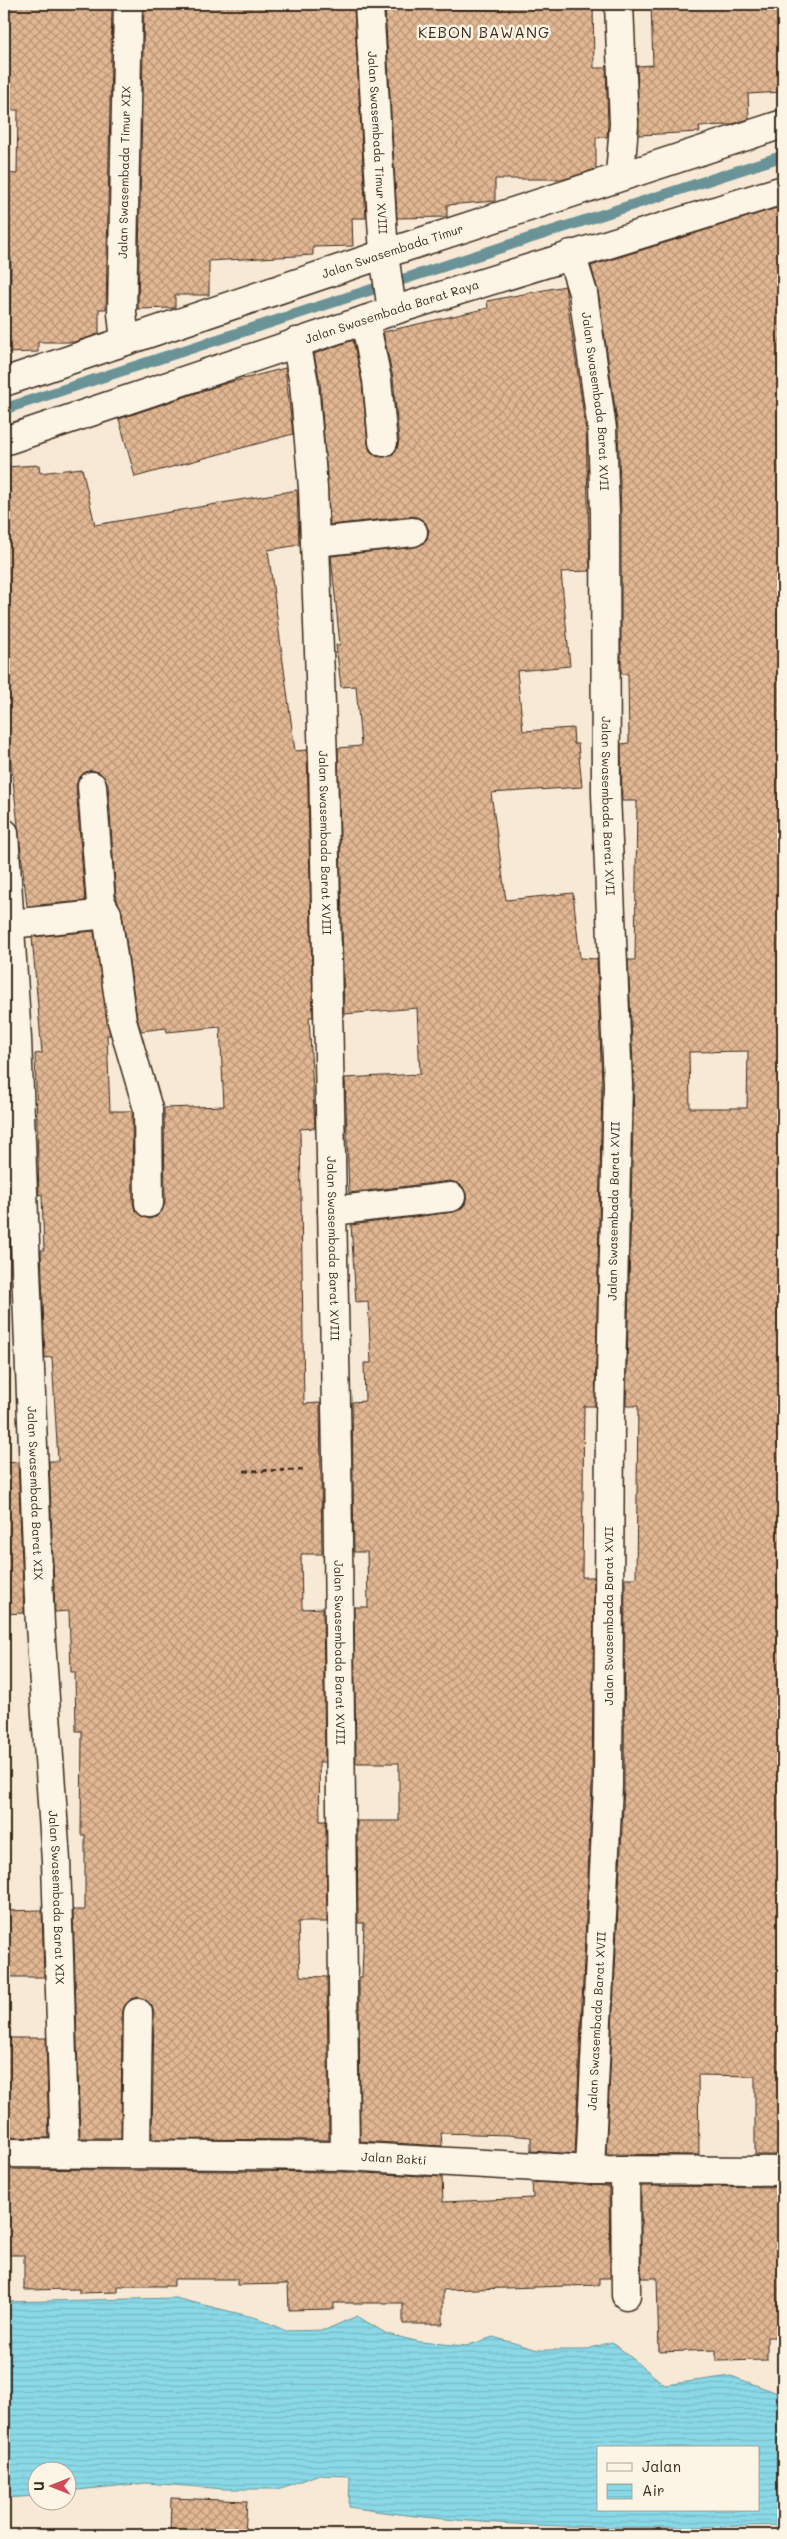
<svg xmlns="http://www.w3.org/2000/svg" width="787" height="2539" font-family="Mali,sans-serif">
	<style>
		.water { fill: url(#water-rules); stroke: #6a9397; fill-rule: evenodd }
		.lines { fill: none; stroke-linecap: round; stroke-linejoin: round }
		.stream { stroke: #6a9397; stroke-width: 11 }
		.building { fill: url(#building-cross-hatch); stroke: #3b2a1e; fill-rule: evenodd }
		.minor-casing { stroke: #3b2a1e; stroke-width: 31 }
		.path { stroke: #3b2a1e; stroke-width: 3; stroke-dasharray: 5 4; stroke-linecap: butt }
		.minor { stroke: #fcf5e5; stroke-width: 28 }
		.labels { text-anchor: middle; stroke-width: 5; stroke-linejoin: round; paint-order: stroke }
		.street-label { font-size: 12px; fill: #3b2a1e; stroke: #fcf5e5 }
		.quarter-label { font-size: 15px; letter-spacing: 1px; fill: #3b2a1e; stroke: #fcf5e5 }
	</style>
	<defs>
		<pattern id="water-rules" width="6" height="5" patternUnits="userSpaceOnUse" patternTransform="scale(1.25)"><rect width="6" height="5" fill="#8ad9e7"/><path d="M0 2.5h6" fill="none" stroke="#78bac6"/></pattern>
		<pattern id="building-cross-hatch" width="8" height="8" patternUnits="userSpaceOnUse" patternTransform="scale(1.25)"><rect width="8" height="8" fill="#e2b793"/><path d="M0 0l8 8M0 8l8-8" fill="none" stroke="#b89577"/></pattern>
	</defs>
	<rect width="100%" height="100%" fill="#f7e9d5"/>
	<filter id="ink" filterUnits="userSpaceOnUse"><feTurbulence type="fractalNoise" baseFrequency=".02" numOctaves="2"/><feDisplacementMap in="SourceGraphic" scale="10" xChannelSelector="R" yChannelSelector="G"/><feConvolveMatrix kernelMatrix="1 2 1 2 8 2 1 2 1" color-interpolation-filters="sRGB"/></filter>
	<g filter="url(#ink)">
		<path class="water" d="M175,2298L257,2318L286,2331L325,2330L357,2316L387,2334L420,2342L466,2346L493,2337L538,2350H584L612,2342L665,2385L731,2376L783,2395V2525C638,2529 492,2530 349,2507L350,2476L317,2475L278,2489H226L146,2483L68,2491V2472H38L37,2496L4,2498V2302ZM598,2448H758V2510H598Z"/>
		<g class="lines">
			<path class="stream" d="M4,409L783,156"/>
		</g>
		<path class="building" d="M4,4H112L106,309H99V334L74,342H38V352L4,353V313H10L11,258L4,257V173L17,174L18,110H4Z
			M144,4H343V8H354L366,218H352L353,246L313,247V255L209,261V295H175V308L138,309Z
			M503,4H593L594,68H606L608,124L607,137L596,138V169L565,179H495V201L447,205V217L397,218L385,8L503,10Z
			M651,4H783V92L748,94L749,119L729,125L699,126L700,132L639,135L637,66L653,65Z
			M783,206V2155H755V2076L698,2075L699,2155L606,2154L624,1787L625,1578H636L638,1406H626L634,1084L628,960H635L637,801H622L621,744L629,743L628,674H621V513L618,428L598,291L591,266ZM748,1051L747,1108H690L689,1052Z
			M565,286L586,430L590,571L561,572L570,666L517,671L523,731L573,728L574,744H578L582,787L491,793L506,900L573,893L580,958L597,959L602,1084L595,1406H584L582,1577H594L592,1786L575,2154L531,2151V2137L508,2135L441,2133L442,2146L360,2141L359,1977H362L364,1923H358L357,1821H399V1763H356L354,1607H368L367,1552H354L352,1402L365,1401L364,1363H371L368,1301L356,1302L351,1225L453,1212L461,1209L465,1204L467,1196L463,1187L457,1183L450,1181L349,1193L345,1078L420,1074L417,1008L344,1014L338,748L361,746L356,686L341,687L336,645H340L331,556L415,547L422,544L427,539L429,531L425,522L419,518L412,516L330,525L320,382L314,354L353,340L362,382L368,444L370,451L376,456L385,457L392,455L397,449L399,440L393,378L383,332L488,308L487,301Z
			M285,368L293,434L135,477L119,419L220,385Z
			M39,465L40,473L82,468L95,525L297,490L299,545L268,550L295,751L307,750L313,1017H309L315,1128L300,1129L304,1404L320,1403L322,1554H301L302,1609L323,1608L325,1762H319L320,1821H326L327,1922H298L300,1976L327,1977L329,2140L152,2139L154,2013L152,2006L146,2000L138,1997L131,1999L125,2005L122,2013L121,2138H80L73,1910H85V1835H81L82,1731H76L75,1672H71L69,1611L55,1612L49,1461H58L52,1357L45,1358L41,1250H44L42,1194L39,1195L35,1054L42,1053L32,937L94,931L110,1035H107L110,1111H132L133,1203L135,1210L141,1216L149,1219L156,1217L162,1211L165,1203L164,1108L224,1106L220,1027L167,1032L166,1028L141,1031L137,1018L122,912L116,898L108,785L105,778L99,772L91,770L84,773L78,779L76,787L85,901L27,906L4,700V467Z
			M18,1462L24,1613L4,1614V1463Z
			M42,1910L44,1977H4V1911Z
			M4,2038H46L49,2138L4,2137Z
			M4,2169L344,2172L442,2177L443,2202L533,2198L532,2182L609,2186L610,2278H599V2285L443,2290V2324H403V2303H334V2309L289,2310L288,2284L237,2285V2279H174V2286H118V2292L79,2293V2289L24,2290V2255H4Z
			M641,2186L783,2187V2337H767V2360L716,2361V2350L659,2352L657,2278H641Z
			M171,2498L247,2501L245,2535H170Z"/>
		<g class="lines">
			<defs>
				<g id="minor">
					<path id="s1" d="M369,4L384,254L392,311"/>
					<path d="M619,4L624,124L620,176"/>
					<path id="s2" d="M571,254L583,293L602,429L605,513L606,794L618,1084L610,1418L608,1786L590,2170"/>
					<path d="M365,320L377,380L383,442"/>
					<path id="s3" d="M125,341L122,313L128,4"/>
					<path id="s4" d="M296,342L304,383L313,488L323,759L337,1455L345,2156"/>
					<path id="s5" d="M4,382L384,254L783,124"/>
					<path id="s6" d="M4,441L392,311L783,190"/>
					<path d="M315,542L413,532"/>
					<path id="s7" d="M4,833L17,1039L40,1625L56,1861L65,2153"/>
					<path d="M107,914L122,1021L148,1109L149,1203"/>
					<path d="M10,924L107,914L101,903L92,786"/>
					<path d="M332,1211L451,1197"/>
					<path id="s8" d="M4,2153L345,2156L590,2170L783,2171"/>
					<path d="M136,2153L138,2013"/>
					<path d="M625,2171L626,2295"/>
				</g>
			</defs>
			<use href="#minor" class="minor-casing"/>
			<path class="path" d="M244,1471L304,1470"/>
			<use href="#minor" class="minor"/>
		</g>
	</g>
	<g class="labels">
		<g class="street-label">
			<text dy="4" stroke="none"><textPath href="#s1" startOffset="139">Jalan Swasembada Timur XVIII</textPath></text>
			<text dy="4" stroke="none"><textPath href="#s3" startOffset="169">Jalan Swasembada Timur XIX</textPath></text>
			<text dy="4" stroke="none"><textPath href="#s5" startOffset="410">Jalan Swasembada Timur</textPath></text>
			<text dy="4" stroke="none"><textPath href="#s6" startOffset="409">Jalan Swasembada Barat Raya</textPath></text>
			<text dy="4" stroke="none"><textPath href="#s2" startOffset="150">Jalan Swasembada Barat XVII</textPath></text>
			<text dy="4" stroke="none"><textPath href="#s2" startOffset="555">Jalan Swasembada Barat XVII</textPath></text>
			<text dy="4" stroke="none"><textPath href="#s4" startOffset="502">Jalan Swasembada Barat XVIII</textPath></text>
			<text transform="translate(614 1211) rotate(-89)" y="4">Jalan Swasembada Barat XVII</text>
			<text dy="4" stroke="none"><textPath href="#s4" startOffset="908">Jalan Swasembada Barat XVIII</textPath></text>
			<text dy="4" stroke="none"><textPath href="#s7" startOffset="661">Jalan Swasembada Barat XIX</textPath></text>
			<text transform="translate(609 1616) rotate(-90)" y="4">Jalan Swasembada Barat XVII</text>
			<text dy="4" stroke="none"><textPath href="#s4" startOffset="1312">Jalan Swasembada Barat XVIII</textPath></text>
			<text dy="4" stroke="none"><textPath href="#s7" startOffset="1066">Jalan Swasembada Barat XIX</textPath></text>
			<text transform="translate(597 2021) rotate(-87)" y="4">Jalan Swasembada Barat XVII</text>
			<text dy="4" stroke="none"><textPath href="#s8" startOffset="390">Jalan Bakti</textPath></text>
		</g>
		<g class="quarter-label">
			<text x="484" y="38">KEBON BAWANG</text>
		</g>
	</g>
	<rect width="787" height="2539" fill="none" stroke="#fcf5e5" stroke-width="20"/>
	<rect x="10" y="10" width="767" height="2519" fill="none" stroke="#3b2a1e" stroke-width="2" filter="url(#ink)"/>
	<rect x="597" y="2446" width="162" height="65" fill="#fcf5e5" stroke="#afa495"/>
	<rect x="607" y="2463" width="25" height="8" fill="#fcf5e5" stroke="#afa495"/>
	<text x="642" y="2472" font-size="15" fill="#3b2a1e">Jalan</text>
	<rect x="607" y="2484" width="25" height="15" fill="url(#water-rules)" stroke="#afa495"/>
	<text x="642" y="2496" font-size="15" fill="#3b2a1e">Air</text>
	<g transform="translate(52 2486) rotate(270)"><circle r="24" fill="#fcf5e5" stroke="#afa495"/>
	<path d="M0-4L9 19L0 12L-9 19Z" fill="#d1495b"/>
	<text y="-8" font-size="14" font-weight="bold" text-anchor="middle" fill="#3b2a1e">U</text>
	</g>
</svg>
